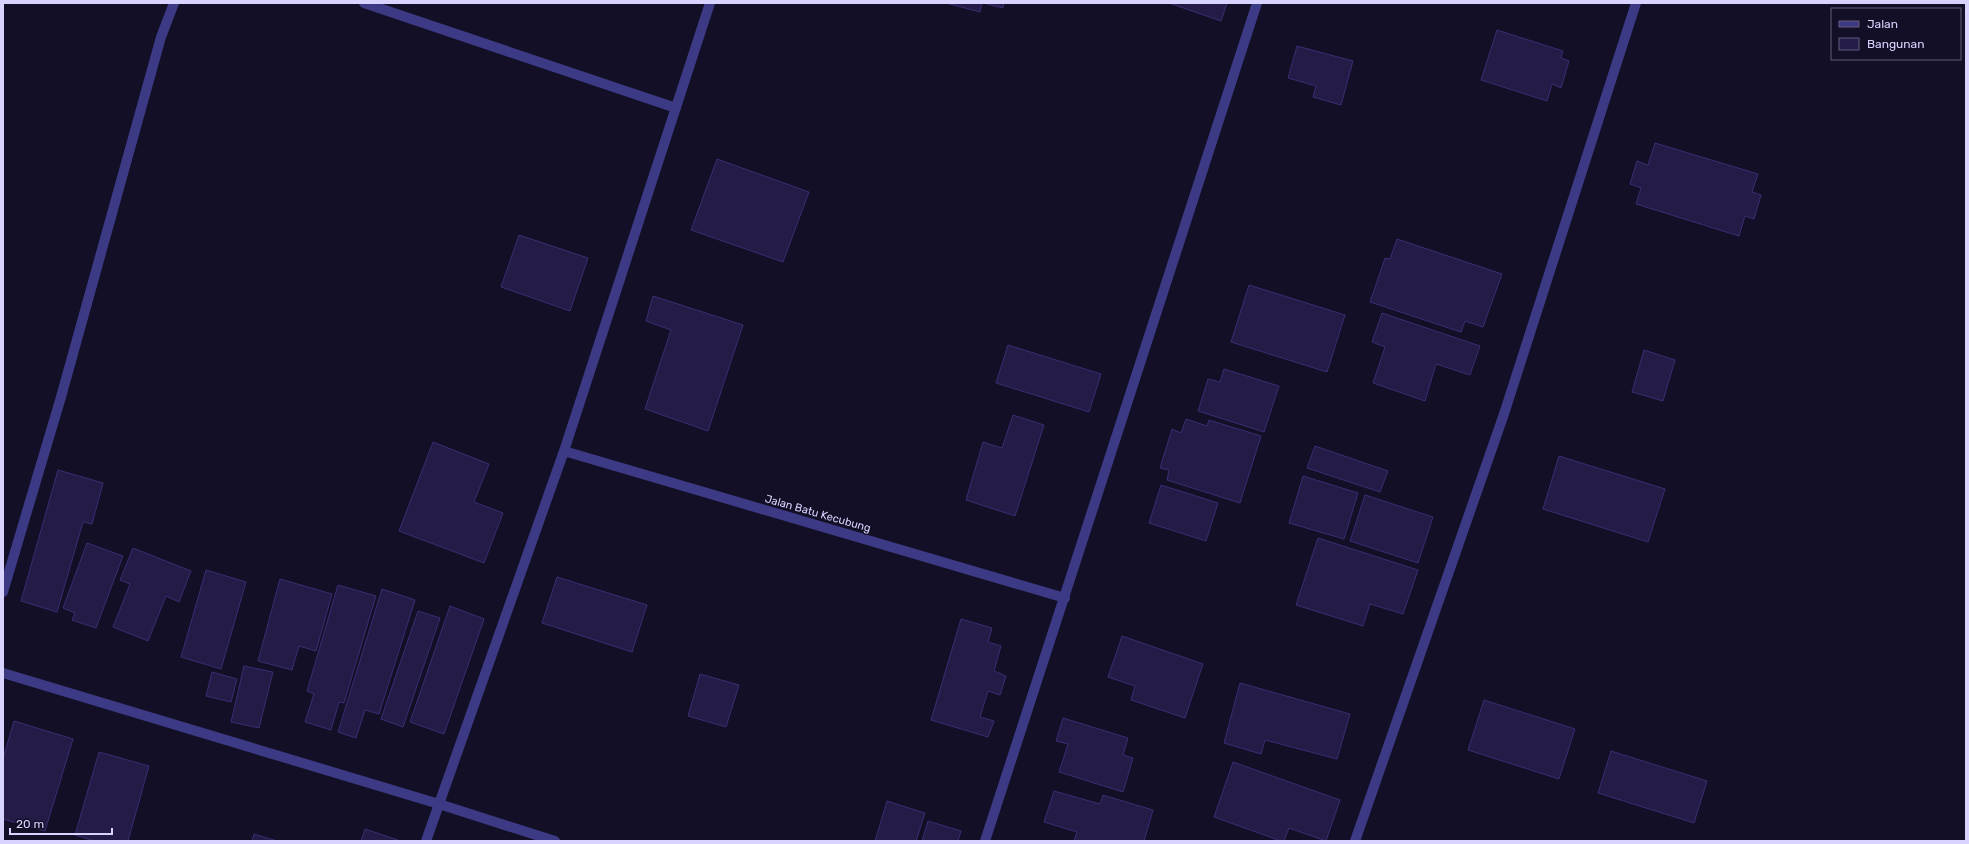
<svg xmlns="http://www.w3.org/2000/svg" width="1969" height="844" font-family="Rubik,sans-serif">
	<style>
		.building { fill: #241b47; stroke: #3b2d73 }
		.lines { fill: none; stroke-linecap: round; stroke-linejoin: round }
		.minor { stroke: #3d3a85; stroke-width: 10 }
		.tertiary { stroke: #3d3a85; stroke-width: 10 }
		.labels { text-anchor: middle; stroke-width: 3; stroke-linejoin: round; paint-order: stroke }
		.street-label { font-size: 11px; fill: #d9d4ff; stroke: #130f26 }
	</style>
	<rect width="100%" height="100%" fill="#130f26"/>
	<path class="building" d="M946,3H982L980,12Z
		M983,3H1004L1003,8Z
		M1169,3H1227L1221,21Z
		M1497,30L1563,51L1561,58L1569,61L1561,88L1552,84L1547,101L1481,80Z
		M1297,46L1353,61L1341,105L1313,97L1316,86L1288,78Z
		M1655,143L1758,174L1752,192L1761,195L1754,219L1745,216L1739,236L1636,204L1641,188L1630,184L1637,161L1648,165Z
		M717,159L809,192L783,262L691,230Z
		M519,235L588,258L570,311L501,287Z
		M1397,239L1502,274L1483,327L1465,321L1461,332L1370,302L1385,258L1390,259Z
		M1249,285L1345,315L1327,372L1231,342Z
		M653,296L743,325L708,431L645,409L671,330L646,321Z
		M1382,313L1480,346L1470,375L1436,364L1425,401L1373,383L1385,347L1372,342Z
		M1008,345L1101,374L1089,412L996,383Z
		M1644,350L1675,360L1663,401L1632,392Z
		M1224,369L1279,386L1264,432L1198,411L1208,379L1220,382Z
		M1013,415L1044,425L1015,516L966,500L983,442L1002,448Z
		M1186,419L1207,426L1209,420L1261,436L1240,503L1167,480L1169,470L1160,468L1172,429L1181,433Z
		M433,442L489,464L474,502L503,513L484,563L399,531Z
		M1315,446L1388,471L1380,492L1307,468Z
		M1559,456L1665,489L1648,542L1543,509Z
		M58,470L103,483L92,524L83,522L57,612L21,601Z
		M1303,476L1358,493L1344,539L1289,523Z
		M1161,485L1218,503L1206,541L1149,523Z
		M1365,495L1433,517L1418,563L1350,541Z
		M1318,538L1418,570L1403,614L1370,604L1363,626L1296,605Z
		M87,543L123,556L96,628L72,620L75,613L63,608Z
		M133,548L191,571L179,602L166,596L148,641L113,627L130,584L120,580Z
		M206,570L246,582L221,669L181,657Z
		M557,577L647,605L632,652L542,623Z
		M280,579L332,594L316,651L299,646L292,670L258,661Z
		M338,585L376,596L344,703L339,702L331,730L305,722L314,694L307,691Z
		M382,589L415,600L379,714L365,710L356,738L338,732Z
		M450,606L484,619L444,734L410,722Z
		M418,611L440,618L403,727L381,719Z
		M961,619L992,628L988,642L1001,646L994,671L1006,676L1000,695L988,691L980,717L994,721L988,737L931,720Z
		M1122,636L1203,664L1185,718L1131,700L1135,686L1108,677Z
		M244,666L273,672L259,728L231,722Z
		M212,672L237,679L231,702L206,696Z
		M700,674L739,685L726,727L688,716Z
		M1240,683L1350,714L1337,759L1265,740L1261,754L1224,743Z
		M1484,700L1575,729L1559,779L1468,750Z
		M1063,718L1128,738L1123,755L1133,758L1123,792L1059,772L1068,744L1056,741Z
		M14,721L73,739L45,831L3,819V759Z
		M1611,751L1707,781L1694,823L1598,793Z
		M99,752L149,766L128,841H95L75,835Z
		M1233,762L1340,800L1326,841L1289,828L1284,841H1281L1214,817Z
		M1054,791L1100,804L1103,795L1153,810L1144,841H1074L1077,832L1044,822Z
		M887,801L925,813L916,841H875Z
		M928,821L961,831L958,841H922Z
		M365,829L398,840V841H361Z
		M254,834L277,841H252Z"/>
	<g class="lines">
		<path class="minor" d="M364,3L676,108
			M564,451L1065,598
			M3,592L61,397L161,37L174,3
			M3,673L439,804L564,451L710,3
			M985,841L1257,3
			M1355,841L1504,414L1636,3"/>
		<path class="tertiary" d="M426,841L439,804L555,841"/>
	</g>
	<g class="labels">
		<g class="street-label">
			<text transform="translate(818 513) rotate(16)" y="4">Jalan Batu Kecubung</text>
		</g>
	</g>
	<rect width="1969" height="844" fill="none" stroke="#d9d4ff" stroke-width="8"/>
	<rect x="1831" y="8" width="130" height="52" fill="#130f26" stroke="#625e7d"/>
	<rect x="1839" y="21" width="20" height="6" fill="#3d3a85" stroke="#625e7d"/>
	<text x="1867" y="28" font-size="12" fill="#d9d4ff">Jalan</text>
	<rect x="1839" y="38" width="20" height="12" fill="#241b47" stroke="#625e7d"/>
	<text x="1867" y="48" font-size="12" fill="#d9d4ff">Bangunan</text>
	<path d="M10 828v6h102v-6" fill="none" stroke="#d9d4ff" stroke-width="2"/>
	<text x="16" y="828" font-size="12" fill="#d9d4ff" stroke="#130f26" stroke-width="3" paint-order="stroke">20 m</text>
</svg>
